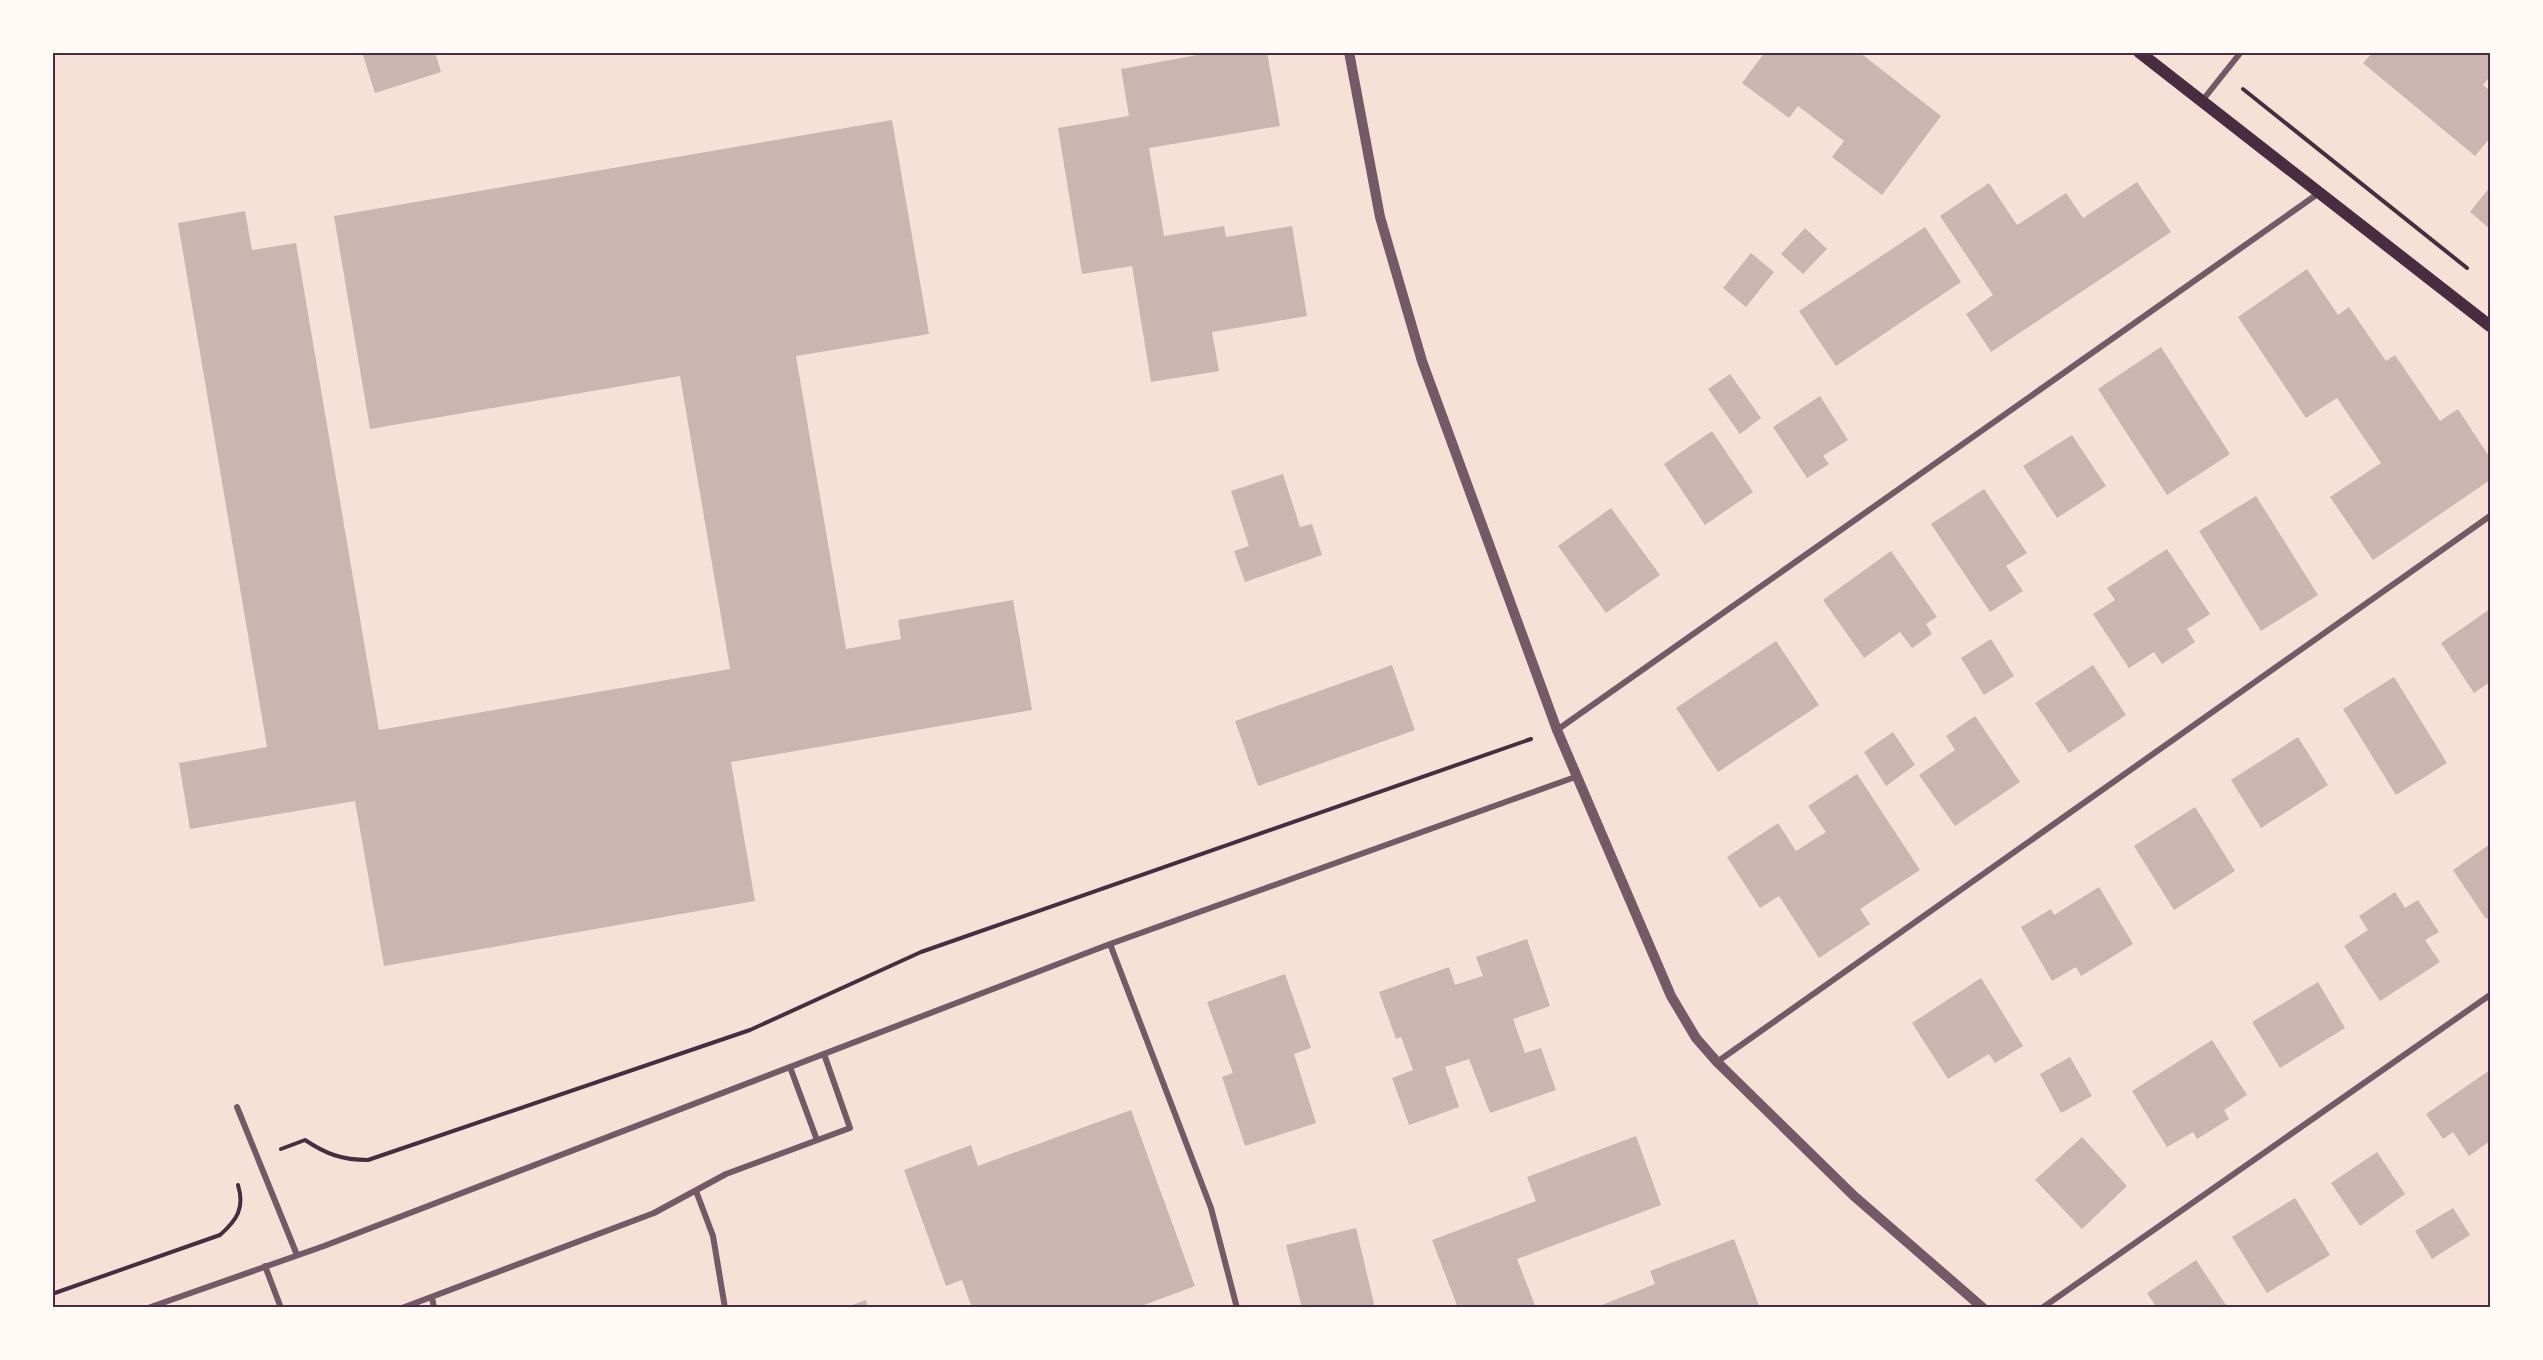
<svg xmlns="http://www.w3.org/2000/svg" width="2543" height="1360" font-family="Montserrat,sans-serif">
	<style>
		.building { fill: #ccb4b1 }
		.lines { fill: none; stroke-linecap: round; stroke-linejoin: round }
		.path { stroke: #4a2c40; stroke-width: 4 }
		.minor { stroke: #755966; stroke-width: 6 }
		.tertiary { stroke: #755966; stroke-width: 10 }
		.secondary { stroke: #4a2c40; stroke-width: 12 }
		.neatline { fill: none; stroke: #4a2c40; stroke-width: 2 }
	</style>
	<rect width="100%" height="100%" fill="#f7e1d7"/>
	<path class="building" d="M362,52H435L441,72L375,93Z
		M1214,52H1267L1280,126L1149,148L1164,236L1224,226L1226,237L1292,226L1307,316L1212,332L1219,371L1151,382L1132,266L1082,274L1058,128L1129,116L1121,69Z
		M1765,52H1859L1941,116L1882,195L1832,157L1844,141L1798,106L1789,118L1742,83Z
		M2373,52H2490V76L2483,85L2490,91V138L2475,156L2363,63Z
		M892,120L929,334L796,356L846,649L901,639L898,620L1013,600L1032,710L731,762L755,901L384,966L355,801L190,829L179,763L267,747L178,223L245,211L252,250L296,243L379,730L730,669L680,376L370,429L334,216Z
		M2137,182L2171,232L1991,352L1966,314L1993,295L1940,216L1989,183L2017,225L2066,193L2083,218Z
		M2490,187V229L2470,212Z
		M1925,227L1961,282L1836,366L1799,311Z
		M1805,228L1827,249L1803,274L1781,254Z
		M1751,253L1774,272L1746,307L1723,288Z
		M2307,269L2338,315L2349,307L2386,361L2395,355L2440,421L2458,409L2490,458V480L2373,560L2330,497L2381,463L2337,398L2306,418L2238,317Z
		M2161,347L2230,454L2167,495L2098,389Z
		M1730,374L1761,418L1740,434L1708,389Z
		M1820,396L1848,440L1823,456L1829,464L1807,478L1773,427Z
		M1712,431L1753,492L1705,525L1664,464Z
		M2072,435L2106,486L2057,518L2023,466Z
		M1283,474L1300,527L1312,524L1322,555L1245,582L1234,551L1249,546L1231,491Z
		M1984,489L2027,553L2006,566L2023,591L1990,612L1931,524Z
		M2256,496L2318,595L2261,631L2199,531Z
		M1611,508L1660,575L1606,613L1558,546Z
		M2167,549L2210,614L2187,629L2195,642L2162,664L2154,652L2129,668L2093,614L2115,600L2107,588Z
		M1891,551L1937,617L1926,624L1932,634L1912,648L1900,632L1864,658L1823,600Z
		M2490,609V682L2474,693L2441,643Z
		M1991,639L2014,676L1984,695L1961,658Z
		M1776,641L1819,705L1718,772L1676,708Z
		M1392,665L1415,730L1258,786L1235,721Z
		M2093,665L2126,715L2069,753L2035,703Z
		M2394,677L2447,763L2396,795L2343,709Z
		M1975,716L2020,782L1955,826L1919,775L1955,750L1946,736Z
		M1893,732L1915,765L1886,786L1864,752Z
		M2298,737L2328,785L2261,828L2231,780Z
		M1857,774L1920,870L1860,909L1870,924L1819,958L1779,896L1760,908L1727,857L1778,823L1796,851L1826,832L1808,806Z
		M2195,807L2235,871L2174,910L2134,846Z
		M2490,844V917L2486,919L2453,870Z
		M2099,887L2133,944L2081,976L2076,967L2052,981L2021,927L2051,909L2054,915Z
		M2395,892L2405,908L2418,900L2439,932L2425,940L2440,962L2380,1001L2344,946L2368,930L2359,916Z
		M1527,939L1550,1006L1513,1019L1525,1053L1541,1048L1556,1090L1490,1113L1469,1059L1445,1067L1459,1107L1409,1125L1392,1078L1413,1070L1401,1037L1396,1039L1379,992L1449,967L1455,985L1483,976L1476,957Z
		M1285,974L1311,1048L1294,1054L1316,1123L1245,1146L1222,1077L1233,1073L1207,1002Z
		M1981,978L2023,1046L1995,1063L1989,1054L1948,1079L1912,1023Z
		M2318,982L2345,1028L2280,1068L2252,1022Z
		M2212,1040L2247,1095L2224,1110L2229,1119L2197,1139L2193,1132L2167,1147L2132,1091Z
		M2070,1057L2092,1096L2061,1113L2040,1074Z
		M2490,1070V1141L2469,1156L2453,1132L2443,1139L2426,1114Z
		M1131,1110L1195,1286L1136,1308H972L962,1280L946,1286L904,1170L971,1145L978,1166Z
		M1636,1136L1661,1205L1517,1259L1536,1308H1458L1432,1240L1536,1201L1527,1177Z
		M2082,1137L2127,1186L2082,1229L2035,1180Z
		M2377,1152L2405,1194L2360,1226L2331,1183Z
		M2295,1198L2330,1255L2267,1293L2232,1237Z
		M2453,1208L2470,1235L2432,1259L2415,1231Z
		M1356,1228L1375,1308H1302L1286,1245Z
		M1734,1239L1760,1308H1594L1655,1284L1650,1271Z
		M2196,1260L2228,1308H2157L2147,1293Z
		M866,1300L868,1308H847V1307Z"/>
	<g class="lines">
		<path class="path" d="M2243,89L2467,268
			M281,1149L305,1140C326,1154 342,1160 368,1160L750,1030L921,952L1531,739
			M52,1294L220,1235C237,1220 245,1208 238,1185"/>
		<path class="minor" d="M2202,101L2241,52
			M1557,730L2319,193
			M1110,944L1211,1208L1237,1308
			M1717,1062L2490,516
			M790,1067L817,1140
			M237,1107L297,1255
			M696,1191L713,1236L725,1308
			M265,1266L281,1308
			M432,1297L434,1308
			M148,1308L324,1246L1110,944L1578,776
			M402,1308L654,1213L726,1174L850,1128L824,1054
			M2042,1308L2490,995"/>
		<path class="tertiary" d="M1349,52L1380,217L1422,361L1557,730L1671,996L1696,1038L1717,1062L1854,1196L1983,1308"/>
		<path class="secondary" d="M2139,52L2490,326"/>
	</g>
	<rect width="2543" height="1360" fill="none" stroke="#fffaf5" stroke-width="108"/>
	<rect x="54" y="54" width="2435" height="1252" class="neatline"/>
</svg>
